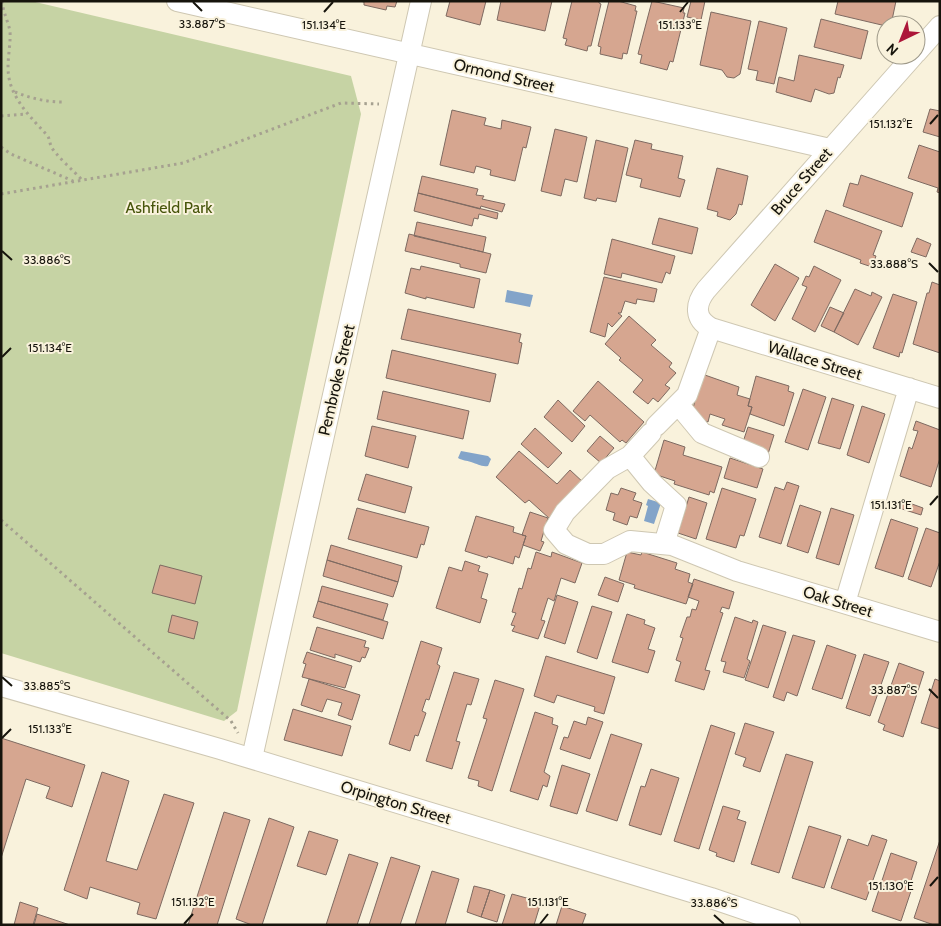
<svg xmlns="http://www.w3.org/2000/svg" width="941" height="926" font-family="Cabin,sans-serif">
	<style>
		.green { fill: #c6d3a4 }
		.water { fill: #83a4c9 }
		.building { fill: #d6a690; stroke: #7e6a61 }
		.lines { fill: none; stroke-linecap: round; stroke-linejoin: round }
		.minor-casing { stroke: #cec7b2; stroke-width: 22 }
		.path { stroke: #a6a190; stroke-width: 3; stroke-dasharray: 2.5 4; stroke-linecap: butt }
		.minor { stroke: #fff; stroke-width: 20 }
		.ticks { fill: none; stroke: #16140c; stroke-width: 2 }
		.labels { text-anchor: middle; stroke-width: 4; stroke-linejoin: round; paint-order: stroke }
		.street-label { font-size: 16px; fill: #16140c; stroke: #f9f2dc }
		.park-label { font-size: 16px; fill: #47550b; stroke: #f9f2dc }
		.ticks-label { font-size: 12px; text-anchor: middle; fill: #16140c; stroke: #f9f2dc; stroke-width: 4; stroke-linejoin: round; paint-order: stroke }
	</style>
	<rect width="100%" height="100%" fill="#f9f2dc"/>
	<path class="green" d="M1,1H31L351,76L361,114L237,711L224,721L1,653Z"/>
	<path class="water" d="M507,290L533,295L530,307L505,302Z
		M461,451L488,456L491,459L488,466C481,467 478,464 471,462C466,460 463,461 458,458Z
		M648,499L661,503L654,524L644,521L648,506L646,505Z"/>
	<path class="building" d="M360,1H397L395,7L387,6L386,10L364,5V2Z
		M450,1H486L480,25L446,16Z
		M501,1H552L545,31L497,20Z
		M572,1H599V3L601,4L591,46H588L587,51L565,45L567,39L563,38Z
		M609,1H618L636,6L635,11H637L627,54L623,53L622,59L600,54L601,47L598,46Z
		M652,1L684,8L683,13H685L673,62L670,61L667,70L640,63L642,55L638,54Z
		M691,1H705L701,20L687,17Z
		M838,1H896L891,25H886V26L835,14Z
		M711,12L751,21L740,74L734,78L727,77L722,70L700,65Z
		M821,19L868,31L861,59L814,47Z
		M759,21L787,28L774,84L756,80L758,71L748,69Z
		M799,55L844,65L840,78L838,77L834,93L829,94L815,89L811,102L776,92L779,77L794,81Z
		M930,109L940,111V137L923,132Z
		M452,110L486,118L484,125L501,129L502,120L531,127L526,148L523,147L515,181L490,175L491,170L476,166L474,173L440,165Z
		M555,129L587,137L577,182L565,179L561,196L541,191Z
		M596,140L628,148L616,202L597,198L596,201L584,198Z
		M635,140L652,144L651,149L683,156L678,178L685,180L680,197L640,187L642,179L626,175Z
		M919,145L940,152V193L937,192L938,188L908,178Z
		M717,168L748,176L742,205L739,204L736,214L730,220L717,216L718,212L707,209Z
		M861,175L913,193L902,227L843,206L850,183L858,185Z
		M422,176L478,189L476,195L484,196L482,199L505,204L502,212L481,206L480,209L418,193Z
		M418,193L498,213L497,219L479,214L478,219L474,218L472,226L414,211Z
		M826,210L882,231L873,255L876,256L872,267L860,263L861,260L814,242Z
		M659,218L698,228L692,254L652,244Z
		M417,222L486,237L483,252L414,236Z
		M409,234L491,254L486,273L460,267V264L405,251Z
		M917,238L931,244L926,257L911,252Z
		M612,239L675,256L670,274L666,272L662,283L622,273L621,278L604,274Z
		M775,264L799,278L775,321L751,305Z
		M421,266L480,279L474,308L426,297V299L405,293L411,268L420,270Z
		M814,266L841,280L815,332L792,319L807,287L802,285L806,276L809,277Z
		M604,277L657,289L654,302L637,299L636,304L625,301L621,313H618L622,316L612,327L608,323L605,337L590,332Z
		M932,282L940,285V353L913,344L927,293H929Z
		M855,289L871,296L872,292L882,297L858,345L834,332Z
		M893,294L917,302L902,353L900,352L899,357L873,348Z
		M830,307L844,313L834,332L821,326Z
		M408,309L521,334L519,342L522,343L518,364L401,339Z
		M629,316L656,340L651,345L672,363L669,367L676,373L665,385L670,388L658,402L653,398L648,404L633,392L643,380L619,360L621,358L605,344Z
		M392,350L496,374L490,402L386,378Z
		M702,374L739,387L737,395L750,399L748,406L752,407L744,432L722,425L725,419L710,414L708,422L691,416Z
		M756,376L789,386L788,391L794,393L784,426L750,414L752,407L748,406Z
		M598,381L644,422L626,443L622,440L620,442L590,415L585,421L573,411Z
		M803,389L826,397L808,450L785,442Z
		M383,391L469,411L463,439L377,419Z
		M832,398L854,405L840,449L818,443Z
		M558,400L585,426L572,442L544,417Z
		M862,406L885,414L869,463L847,455Z
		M916,421L940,430V458L931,487L900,476L909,447L912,449L918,431L913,430Z
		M372,426L416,436L408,468L365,456Z
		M748,427L774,435L768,454L742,445Z
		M535,428L562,453L548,468L521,444Z
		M600,436L614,448L601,463L587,451Z
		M664,440L685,447L683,455L722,467L714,493L710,491L709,495L674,484L675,481L654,474Z
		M519,451L557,484L570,470L585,484L550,519L529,500L525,503L496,477Z
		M730,458L763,469L757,488L724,478Z
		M366,474L412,487L405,513L358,500Z
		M787,482L799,486L781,544L759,537L775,487L784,490Z
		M621,488L636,493L633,500L642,503L637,518L630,516L627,525L613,520L615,513L606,510L611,493L618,495Z
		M722,488L756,499L744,536L740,535L736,548L706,539Z
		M689,497L707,503L696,539L678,533Z
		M901,500L923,508L921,515L899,508Z
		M800,505L821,512L808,553L787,546Z
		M357,508L429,527L424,545L421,544L417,558L348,539Z
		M831,508L854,515L839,565L816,558Z
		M530,512L548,518L541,541L544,542L540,551L523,545L526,536L522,535Z
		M476,516L514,527L513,532L526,536L519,558L515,556L513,564L488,556L487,558L465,551Z
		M891,519L918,528L903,577L875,568Z
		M926,528L940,533V561L931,587L908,579Z
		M331,545L402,566L398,582L327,560Z
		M536,552L551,557L552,552L582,563L575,583L561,578L554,601L548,598L541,620L545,621L538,639L512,631L515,626L511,625L516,613L512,612L519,588L522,589L528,568L531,569Z
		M627,552L641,555L642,552L677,563L675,569L690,574L688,582L693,584L686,604L634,588L635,585L619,580Z
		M327,560L398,582L393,597L323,576Z
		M465,561L480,566L478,571L488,574L481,598L487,600L480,623L436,608L449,567L462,571Z
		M160,565L202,576L195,604L152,593Z
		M605,577L624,584L618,602L598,595Z
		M694,579L734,592L729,609L722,607L720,612L723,613L705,670L710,671L704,690L675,681L681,662L676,660L683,638L680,637L687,617H690L692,609L696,610L699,601L688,597Z
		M322,586L388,604L383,620L318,601Z
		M557,595L578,602L565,644L544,637Z
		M318,601L388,622L383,639L313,617Z
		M592,606L612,612L597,659L577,652Z
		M627,614L645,620L644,624L655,628L648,649L655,651L648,673L612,662Z
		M172,615L198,622L194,639L168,632Z
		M735,617L752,623L753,620L758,622L747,659L750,661L744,678L723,672L726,662L721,661Z
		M763,625L786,632L768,688L745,680Z
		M317,627L366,641L364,647L369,648L365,658L362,657L360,662L335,654V658L310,650Z
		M793,635L815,641L797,696L787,692L784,701L773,697Z
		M421,641L442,648L437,664L440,666L429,700L426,699L422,711L426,713L418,736L415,735L410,751L389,744Z
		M827,645L856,655L842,699L812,689Z
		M307,652L352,666L345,688L302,677L306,664L303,663Z
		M864,654L889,662L870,716L846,708Z
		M546,656L615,677L604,714L594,711L595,707L557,695L554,703L534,696Z
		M899,663L924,672L903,737L883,730L885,725L878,722Z
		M454,672L479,679L471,705L467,704L456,741L460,742L452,769L426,761Z
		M309,679L360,695L352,720L338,715L342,703L327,699L322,712L301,705Z
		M935,679L940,681V729L921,723Z
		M495,680L524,689L492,791L478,786L479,781L468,778L487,719L483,718Z
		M293,709L351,726L342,756L284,740Z
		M535,712L553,718L552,724L558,726L544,772L550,776L547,787L543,785L538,800L510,791Z
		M588,717L603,722L590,759L560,749L564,737L568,738L574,721L586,725Z
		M745,723L774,732L760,772L743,766L746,758L735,754Z
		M711,725L735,733L699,849L674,841Z
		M611,734L642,744L617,821L586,811Z
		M1,738L85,765L72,807L46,798L50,787L26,779L1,858Z
		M786,754L813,762L779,873L751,864Z
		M562,765L590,774L577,814L550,806Z
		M651,769L679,778L661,835L629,825L641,786L645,787Z
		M102,772L129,781L106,861L137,870L164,794L194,803L156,919L137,914L140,903L90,887L87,899L64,890Z
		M723,806L740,811L737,819L746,822L734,862L716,856L717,853L709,850Z
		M224,812L250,820L217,925H188Z
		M269,818L294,827L262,925H252L236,919Z
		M809,826L841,836L824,888L792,878Z
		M309,831L338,840L326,875L297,866Z
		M872,835L887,840L866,900L831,888L848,839L868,846Z
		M940,840V925H934L914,918Z
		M891,853L917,862L909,887L912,888L901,921L872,911Z
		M349,854L378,863L357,925H326Z
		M391,857L420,866L400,925H369Z
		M432,871L459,879L445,925H415Z
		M474,886L490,890L481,917L467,912Z
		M490,890L505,895L497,922L481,917Z
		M512,894L541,902L534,925H502Z
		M20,902L38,908L33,925H14Z
		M562,906L586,914L582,925H556Z
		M37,914L70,925H34Z"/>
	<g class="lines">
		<defs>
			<path id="minor" d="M177,1L830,149
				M916,53L940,26
				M914,55L706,290C695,304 694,319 711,328L940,398
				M678,404L702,433L759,457
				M656,426L687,395L711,328
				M630,456L651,433
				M664,544L676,505L652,483L630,456L607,469L565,512L554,530L566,544L588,554H604L630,541L672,545L737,571L940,632
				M845,603L909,388
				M1,686L220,749L711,898L790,925
				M252,758L421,1"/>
		</defs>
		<use href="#minor" class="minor-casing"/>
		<path class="path" d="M2,1C3,12 8,21 10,31C11,47 6,62 9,78C13,100 32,119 47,135C50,139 49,141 51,146C54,154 75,172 82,180
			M15,92C30,98 46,102 62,102
			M1,116L27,114
			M1,147L11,154L73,181
			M1,194L183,163L341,103L379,104
			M1,520L231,721L238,733"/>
		<use href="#minor" class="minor"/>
	</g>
	<path class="ticks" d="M193,2L202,11M324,12L333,2M680,12L688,2M930,124L938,115M2,251L12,260M929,263L938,272M2,357L11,348M930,505L938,496M2,677L12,686M929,689L938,698M2,738L11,729M930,886L938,877M714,915L724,924M184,924L193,914M540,924L548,914"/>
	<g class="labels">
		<g class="street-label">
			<text transform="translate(504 75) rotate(13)" y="6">Ormond Street</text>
			<text transform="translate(801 181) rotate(-49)" y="6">Bruce Street</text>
			<text transform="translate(815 360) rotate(17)" y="6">Wallace Street</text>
			<text transform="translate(336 380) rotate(-77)" y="6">Pembroke Street</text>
			<text transform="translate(838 601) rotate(17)" y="6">Oak Street</text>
			<text transform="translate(396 802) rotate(17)" y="6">Orpington Street</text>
		</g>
		<g class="park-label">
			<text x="169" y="213">Ashfield Park</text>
		</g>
	</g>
	<g class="ticks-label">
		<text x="202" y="28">33.887°S</text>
		<text x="324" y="29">151.134°E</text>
		<text x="680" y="29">151.133°E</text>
		<text x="891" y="128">151.132°E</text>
		<text x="47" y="264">33.886°S</text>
		<text x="894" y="268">33.888°S</text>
		<text x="50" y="352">151.134°E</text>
		<text x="891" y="509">151.131°E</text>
		<text x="47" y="690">33.885°S</text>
		<text x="894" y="694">33.887°S</text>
		<text x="50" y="733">151.133°E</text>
		<text x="891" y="890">151.130°E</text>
		<text x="193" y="906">151.132°E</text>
		<text x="548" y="906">151.131°E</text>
		<text x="714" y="907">33.886°S</text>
	</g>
	<rect width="941" height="926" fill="none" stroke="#16140c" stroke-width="5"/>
	<g transform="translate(901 40) rotate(223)"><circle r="24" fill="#f9f2dc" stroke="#9e9989"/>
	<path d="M0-4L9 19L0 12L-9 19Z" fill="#ac1639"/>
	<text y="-8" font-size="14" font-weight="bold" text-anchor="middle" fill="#16140c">N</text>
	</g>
</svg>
